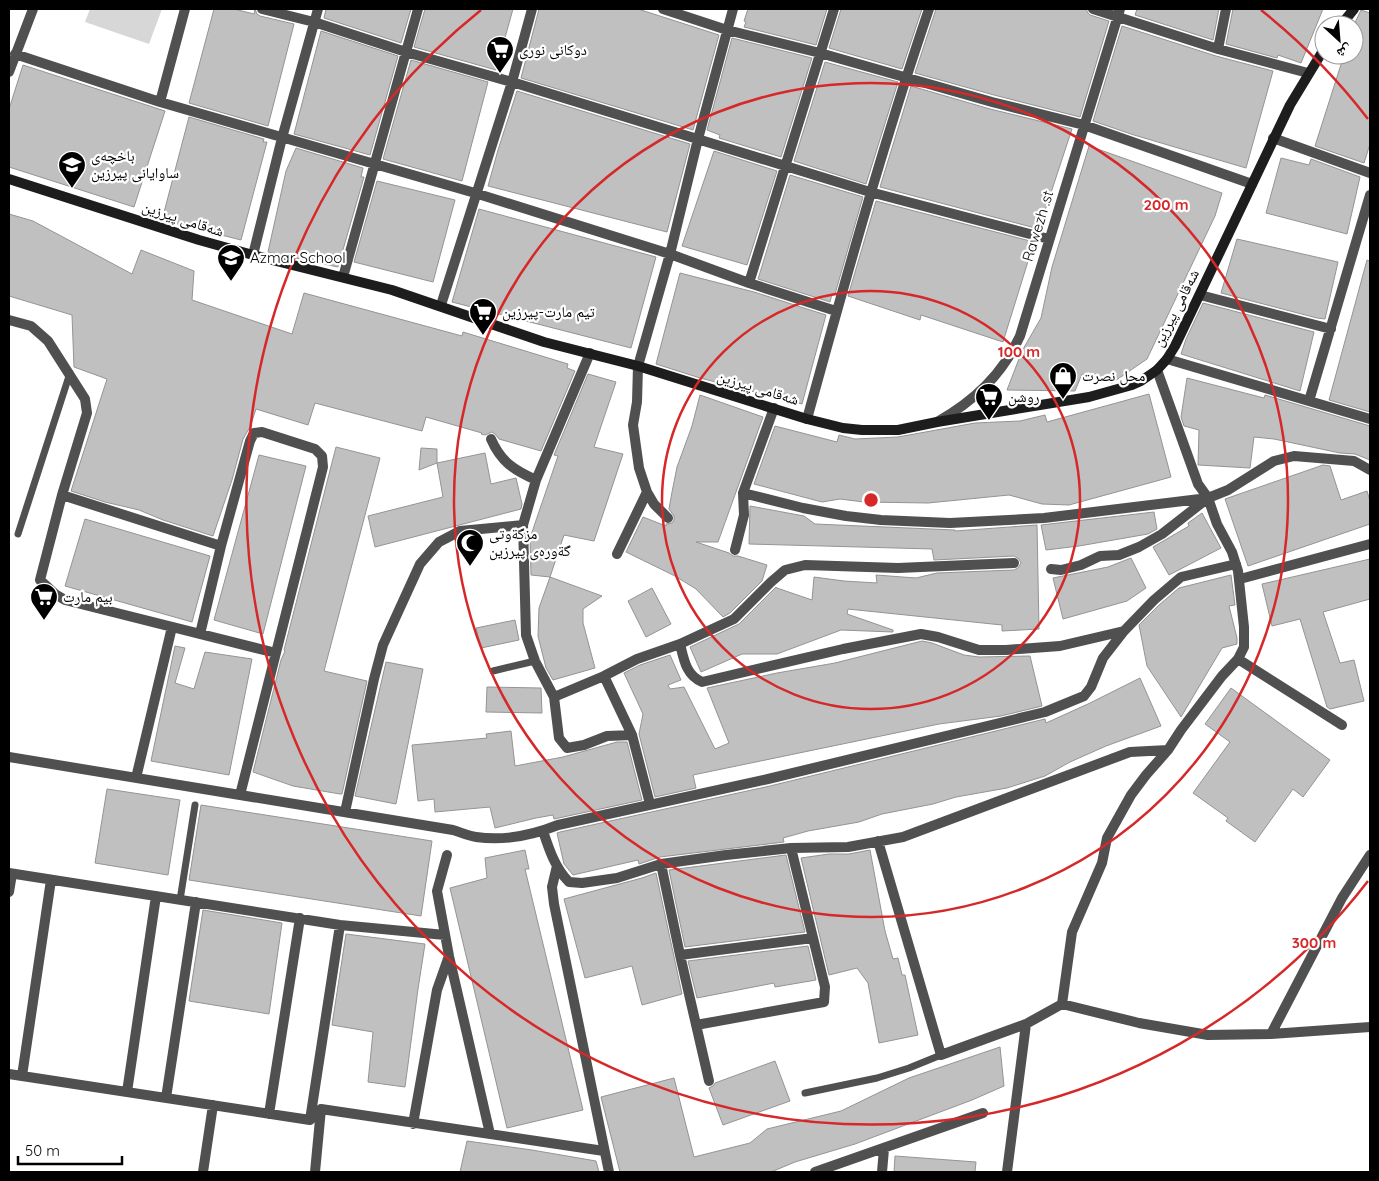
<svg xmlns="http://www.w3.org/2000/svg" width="1379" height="1181" font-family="Quicksand,'Noto Naskh Arabic',sans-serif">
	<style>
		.green { fill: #d7d7d7 }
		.building { fill: #c0c0c0; stroke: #949494 }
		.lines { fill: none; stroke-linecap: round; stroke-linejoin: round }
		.lane { stroke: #505050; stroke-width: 7 }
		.street { stroke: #505050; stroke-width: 10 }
		.secondary { stroke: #1d1d1d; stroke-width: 10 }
		.ring { fill: none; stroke: #d62828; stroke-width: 2.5 }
		.labels { text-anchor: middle; stroke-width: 4.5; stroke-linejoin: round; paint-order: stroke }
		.poi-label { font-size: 15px; fill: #000; stroke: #fff; text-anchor: start }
		.street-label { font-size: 15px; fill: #000; stroke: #fff }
		.centre { fill: #d62828; stroke: #fff; stroke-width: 2.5 }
		.ring-label { font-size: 15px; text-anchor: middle; font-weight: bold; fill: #d62828; stroke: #fff; stroke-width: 4.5; stroke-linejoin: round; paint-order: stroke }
	</style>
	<rect width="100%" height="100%" fill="#fff"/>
	<path class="green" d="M90,9H162L149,44L85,22Z"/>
	<path class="building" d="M214,9H234L254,14L255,9L257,14L260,16L294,24L268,126L189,103Z
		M326,9H411L401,43L324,18Z
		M425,9H513L496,70L414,47Z
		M539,9H638L719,35L693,130L521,78Z
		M748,9H827L816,45L744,27L746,22L744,21Z
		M841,9H922L902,69L829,48Z
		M936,9H1086L1088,13L1090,15L1109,21L1080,117L994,95L915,73Z
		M1137,9H1219L1213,40L1135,15Z
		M1233,9H1323L1301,63L1278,55L1277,58L1226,44Z
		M1361,10L1370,13V144L1364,163L1315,146L1344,55H1354V25Z
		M1122,26L1216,56L1273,71L1246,168L1134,135L1093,121Z
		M321,31L398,56L370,155L294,134Z
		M732,38L812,58L781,157L719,138L720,135L707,130Z
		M411,60L488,82L462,181L383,159Z
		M825,62L898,82L866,184L794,161Z
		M23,65L165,111L134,207L9,167V109Z
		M911,86L990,109L1072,129L1039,229L880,187Z
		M517,91L690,144L667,232L488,186L498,150Z
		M189,117L264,139L263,142H267L241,240L162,220Z
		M1089,146L1222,193L1215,216L1147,359L1112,383L1082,374L1075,391L1007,390L1022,351L1041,318L1052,267Z
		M296,148L363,168L361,177H364L338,267L268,252L286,171Z
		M714,151L777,171L747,265L682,246Z
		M1281,158L1309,165L1311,159L1360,177L1347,234L1266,213Z
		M790,175L863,197L835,294H832L830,302L758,279Z
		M377,181L455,200L433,282L354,262Z
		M876,201L1034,242L1003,342L921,315L920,320L848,296Z
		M479,209L656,257L631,348L452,302Z
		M9,214L33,221L132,274L141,250L194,271L192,300L292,334L304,293L462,336L463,332L568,364L567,368L575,371L541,451L499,439L495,434L492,432L485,435L481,434L482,433L426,417L422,431L315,403L308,425L256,409L250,427L243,439L232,480L213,536L163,520L139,510L105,502L71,491L107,379L74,367L72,315L9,296Z
		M1237,239L1338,262L1325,319L1317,318L1221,293Z
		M1367,260L1370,261V412L1329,400Z
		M680,273L754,292L826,315L802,404L700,378L656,364Z
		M1203,303L1314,332L1300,391L1181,354L1186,339Z
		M588,374L616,382L594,447L623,454L594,541L564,535L550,577L531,575L530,538L558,456L554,455Z
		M1187,378L1264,398L1265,395L1370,426V460L1355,454L1340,453L1274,439L1254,437L1250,468L1198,465L1199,430L1184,426L1181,417Z
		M1149,394L1171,477L1069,505L1042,504L1009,495L928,503L864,502L840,499L822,502L754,484L775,426L837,442L839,435L855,439L898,437L975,423L1020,421L1045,415L1047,422Z
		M700,395L763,417L718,542H696L729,553L733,556H738L767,565L762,581L730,613L723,617L696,589L675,576L626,552L643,517L666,526V524L672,523L674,520V516L669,509L672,492L677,467L692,426Z
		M336,447L380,458L324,671L367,681L342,794H340L293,786L253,772L281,660L285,651L284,650Z
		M421,448L437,449V463L419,470Z
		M485,453L491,484L516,478L522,504L521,509L375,547L368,516L443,497L437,463Z
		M259,455L306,466L263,634L214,620Z
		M1323,465L1330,466L1341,500L1367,491L1370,501V524L1248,566L1225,499Z
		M750,506L804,516L815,524L955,530V531L1037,525L1039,629L1002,631V625L848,609L847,614L893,630V632L841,630L777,654H742L701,672L690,647L739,624L776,587L777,588L812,600L814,577L844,581L877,583L876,575L916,578L937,573L1014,570L1018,568L1021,563L1019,559L1014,556L934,560L932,549L749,544Z
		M1154,512L1157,529L1148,534L1079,546L1046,550L1041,525Z
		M1202,513L1221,548L1169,575L1153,547L1189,526L1188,523Z
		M85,519L210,556L192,622L65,586Z
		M1131,558L1146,588L1127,601L1063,619L1053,578L1108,567Z
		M1370,559V599L1323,612L1340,663L1354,660L1364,701L1330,709L1327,707L1300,619L1272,626L1262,584Z
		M1231,575L1235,605L1229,606L1237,638V644L1222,648L1181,717L1147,666L1139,625L1159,605L1179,588Z
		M550,577L602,596L583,609V623L595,668L553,680L546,668L538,636L539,608Z
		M652,588L671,624L646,637L628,601Z
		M515,620L519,640L481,648L476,628Z
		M922,641L932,643L964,655L979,657L1030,656L1042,706L1001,716L939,724L693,775L696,788L655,797L639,734L643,714L624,673L640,665L670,655L681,680L668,685L670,689L684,687L715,749L729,743L707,688L777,673L835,663Z
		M175,646L185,648L175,683L194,689L205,652L252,659L229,775L151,761Z
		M386,662L423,669L396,804L355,796Z
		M1140,678L1161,726L1106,746L1070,762L1045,776L1007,788L956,797L933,804L882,814L859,822L808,831L783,838L784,842L660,857L639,864L638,860L573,875L564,864L557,833L560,832L770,786L1045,719L1046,723L1088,704Z
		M487,687L541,688L542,713L486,712Z
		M1231,688L1330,760L1303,797L1293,789L1255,842L1226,821L1228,818L1193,793L1230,742L1205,724Z
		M511,731L515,766L563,757L617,742H627L642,800L554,819L553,815L536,818L495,828L490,807L435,812L434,799L418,801L412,745L487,738L486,734Z
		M107,789L180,800L168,875L95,863Z
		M201,805L432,841L421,916L189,880Z
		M525,850L529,869H525L583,1110L507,1128L450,888L487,878L485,858Z
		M870,850L885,931L893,959L898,958L902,975H905L918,1035L879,1043L868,983L857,968L829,975L801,858L829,854H849Z
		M786,855L805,932L685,947L669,870Z
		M656,873L682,994L642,1005L632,966L585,978L564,899L642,878Z
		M203,910L282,923L269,1014L189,1001Z
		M346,934L425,944L418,989L405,1087L368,1082L373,1032L332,1025Z
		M808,946L816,980L775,987L774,983L697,998L688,961Z
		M1000,1047L1004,1086L972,1100L855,1144L795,1162L771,1172H620L601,1097L674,1078L694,1157L750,1143L767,1129L841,1111L909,1078Z
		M775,1061L790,1101L723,1125L709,1088L713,1086L715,1083Z
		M467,1141L532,1150L596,1161L599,1172H460Z
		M895,1156L976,1162L975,1172H894Z"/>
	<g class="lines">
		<path class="lane" d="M18,534L70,373
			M493,671L535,661
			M180,900L195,805
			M805,1093L877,1078L909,1068L941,1055"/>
		<path class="street" d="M262,9L314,22L406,52L512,82L870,192L1049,239
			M663,9L727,30L820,53L992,102L1084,125L1252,184
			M1093,9L1218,49L1308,73
			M1218,49L1226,9
			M15,54L160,102L475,193L670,254L749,283L836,311
			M9,72L33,9
			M160,102L185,9
			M1273,138L1370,173
			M253,255L282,138L318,9
			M343,277L418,9
			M749,283L834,9
			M1200,295L1331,329
			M441,305L512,82L532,9
			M9,320L31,326L48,341L85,399L87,413L62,495L40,580L55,594L65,600L276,653
			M590,353L536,480L523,525L526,635L535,661L554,697L559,738L567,748L584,745L607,736L632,735
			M1167,359L1370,419
			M1309,401L1370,195
			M807,419C845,281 883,144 929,9
			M937,422C974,401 1002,375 1020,336L1120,9
			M491,439C501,462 514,470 536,480
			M743,493L803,508L846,516L881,520L950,523L1044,518L1208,498
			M62,495L221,546
			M668,518L654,504L647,492L639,468L633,425L637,402L638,366L670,254L698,139L733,9
			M735,550L744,515L743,493L774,408
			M617,554L647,492
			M1051,569L1061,570L1081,565L1100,556L1119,555L1139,547L1162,534L1208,498L1228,490L1274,461L1294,456L1354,461L1370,470
			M1240,579L1370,544
			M200,634L221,546L250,441L254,433L262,432L315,449L322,456L323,467L240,795
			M680,644C684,660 686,675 702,682L843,649L921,634L938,637L979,650H1006L1060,646L1124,631
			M1238,659L1342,725
			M604,676L632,735L650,804
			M554,697L604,676L637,659L680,644L734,619L771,582L785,570L805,565L898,568L1014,563
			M9,757L453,830C460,832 468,836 476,837C503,841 533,835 558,825L768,779L1045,712L1084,696L1091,687L1103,658L1124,631L1154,600L1181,577L1236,564
			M136,778L172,627
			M345,812L374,679L383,645L420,564L439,542L460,531L523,525
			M543,831C549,849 555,868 569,882L582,883L617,878L661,864L726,855L791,848L848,847L903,837L1130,752L1168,750
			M878,841L941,1055L1026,1024
			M447,855L437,891L449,956L490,1134
			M661,864L680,955L709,1081
			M557,866L552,887L554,904L609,1172
			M9,873L340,925L445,935
			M9,892L12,874
			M680,955L813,938
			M1062,1004L1139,1023L1208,1035L1271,1034L1370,1027
			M696,1025L824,1002L825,987L791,848
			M1271,1034L1342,898L1370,855
			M9,1074L310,1120L321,1109L604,1151
			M22,1076L51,880
			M127,1092L156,896
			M166,1098L196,902
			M269,1114L300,918
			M310,1120L340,925
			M413,1124L437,990L449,956
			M203,1172L213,1105
			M315,1172L321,1109
			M815,1172L983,1113
			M882,1172L884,1149
			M1007,1172L1026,1024L1062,1004L1072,932L1102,863L1107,838L1131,795L1146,775L1168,750L1181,730L1222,676L1238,659L1244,647V627L1238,571L1232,552L1217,524L1208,498L1198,484L1157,370"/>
		<path class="secondary" d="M1341,25L1354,9
			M9,179L199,240L253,255L392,290L544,342L638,366L807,419L843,428L862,430H898L937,422L1089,397L1132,385L1141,381L1157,370L1167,359L1175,346L1290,105L1324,49"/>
	</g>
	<g class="ring">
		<circle cx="871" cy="500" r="209"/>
		<circle cx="871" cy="500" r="417"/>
		<path d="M1368 881A626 626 0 1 1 481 10M1261 10A626 626 0 0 1 1368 119"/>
	</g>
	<defs>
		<symbol id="supermarket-pin" viewBox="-11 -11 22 30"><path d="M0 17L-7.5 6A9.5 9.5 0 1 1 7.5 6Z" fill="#000" stroke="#fff"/><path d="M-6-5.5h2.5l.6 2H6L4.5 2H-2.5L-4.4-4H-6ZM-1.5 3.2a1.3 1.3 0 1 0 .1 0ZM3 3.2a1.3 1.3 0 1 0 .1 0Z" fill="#fff"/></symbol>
		<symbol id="school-pin" viewBox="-11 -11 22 30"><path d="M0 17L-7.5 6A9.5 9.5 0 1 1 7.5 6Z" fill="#000" stroke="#fff"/><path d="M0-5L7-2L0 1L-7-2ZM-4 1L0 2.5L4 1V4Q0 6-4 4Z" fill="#fff"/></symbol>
		<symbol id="shop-pin" viewBox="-11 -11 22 30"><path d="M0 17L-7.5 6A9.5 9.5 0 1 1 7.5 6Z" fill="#000" stroke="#fff"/><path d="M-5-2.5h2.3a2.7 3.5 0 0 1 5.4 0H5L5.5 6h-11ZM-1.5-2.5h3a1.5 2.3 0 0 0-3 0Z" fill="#fff"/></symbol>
		<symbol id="mosque-pin" viewBox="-11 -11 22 30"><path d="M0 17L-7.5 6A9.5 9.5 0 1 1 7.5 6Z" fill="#000" stroke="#fff"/><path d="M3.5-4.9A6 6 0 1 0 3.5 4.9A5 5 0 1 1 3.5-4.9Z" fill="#fff"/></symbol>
	</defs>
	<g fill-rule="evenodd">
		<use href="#supermarket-pin" x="484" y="34" width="32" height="43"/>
		<use href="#school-pin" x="56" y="149" width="32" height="43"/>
		<use href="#school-pin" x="215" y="242" width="32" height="43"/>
		<use href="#supermarket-pin" x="467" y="296" width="32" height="43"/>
		<use href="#shop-pin" x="1047" y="360" width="32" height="43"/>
		<use href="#supermarket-pin" x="973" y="381" width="32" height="43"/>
		<use href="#mosque-pin" x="454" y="527" width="32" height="43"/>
		<use href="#supermarket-pin" x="28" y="581" width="32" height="43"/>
	</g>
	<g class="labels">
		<g class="poi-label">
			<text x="519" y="55">دوکانی نوری</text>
			<text x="91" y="161">باخچەی<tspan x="91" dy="17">ساوایانی پیرزین</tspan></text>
			<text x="250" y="263">Azmar School</text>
			<text x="502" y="317">تیم مارت-پیرزین</text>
			<text x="1082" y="381">محل نصرت</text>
			<text x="1008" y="402">روشن</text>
			<text x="489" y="539">مزگةوتی<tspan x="489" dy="17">گةورەی پیرزین</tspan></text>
			<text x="63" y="602">بیم مارت</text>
		</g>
		<g class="street-label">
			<text transform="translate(183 219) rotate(18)" y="5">شەقامی پیرزین</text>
			<text transform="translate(1038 226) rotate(-73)" y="5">Rawezh .st</text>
			<text transform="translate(1176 308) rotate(-63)" y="5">شەقامی پیرزین</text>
			<text transform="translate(758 388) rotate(17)" y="5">شەقامی پیرزین</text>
		</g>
	</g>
	<circle cx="871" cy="500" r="8" class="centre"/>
	<g class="ring-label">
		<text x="1166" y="210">200 m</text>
		<text x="1019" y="357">100 m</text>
		<text x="1314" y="948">300 m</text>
	</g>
	<rect width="1379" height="1181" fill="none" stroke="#000000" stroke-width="20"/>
	<g transform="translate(1339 40) rotate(154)"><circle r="24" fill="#ffffff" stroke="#999999"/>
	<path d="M0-4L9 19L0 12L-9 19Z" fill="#000000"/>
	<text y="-8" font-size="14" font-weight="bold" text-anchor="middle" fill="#000000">ش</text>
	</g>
	<path d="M18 1156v8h104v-8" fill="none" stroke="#000000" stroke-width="2.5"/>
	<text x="25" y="1156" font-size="15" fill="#000000" stroke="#ffffff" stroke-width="4" paint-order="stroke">50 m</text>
</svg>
